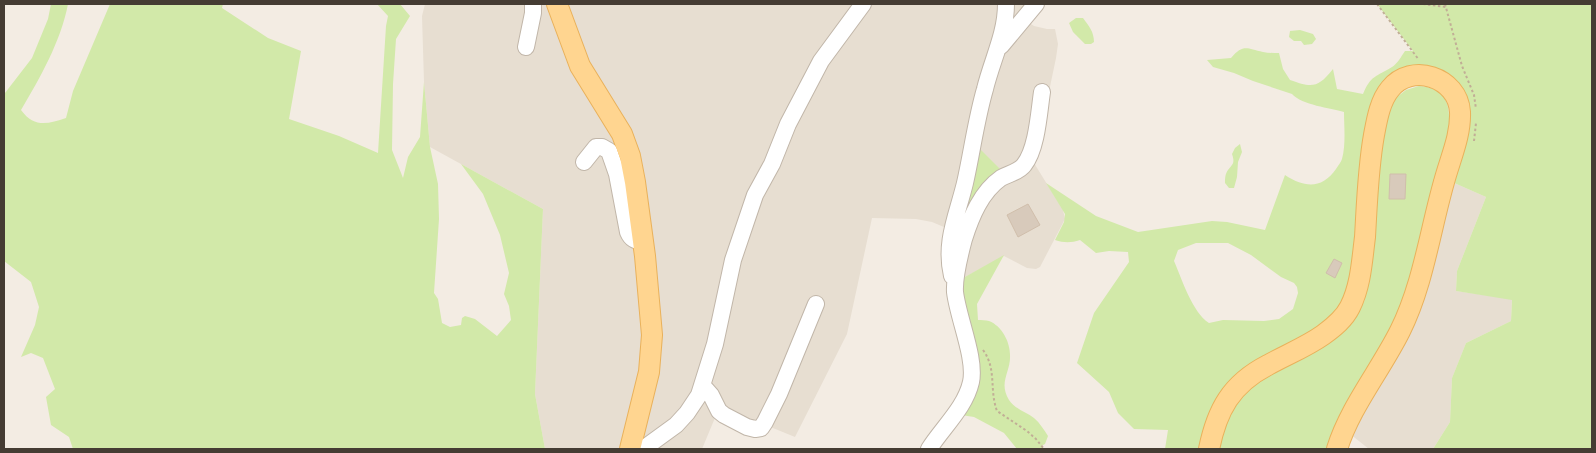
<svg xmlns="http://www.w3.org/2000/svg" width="1596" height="453" font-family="'DejaVu Sans',sans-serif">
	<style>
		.residential { fill: #e7ded1 }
		.green { fill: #d2e9a9; fill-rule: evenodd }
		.building { fill: #d8cabb; stroke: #d0beab }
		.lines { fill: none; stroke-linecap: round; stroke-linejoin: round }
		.minor-casing { stroke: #c1b6a9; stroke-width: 18 }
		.major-casing { stroke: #e9b15b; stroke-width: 22 }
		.path { stroke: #c1ae96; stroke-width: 2; stroke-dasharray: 2.5 2.5; stroke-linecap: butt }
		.minor { stroke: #fff; stroke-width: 16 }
		.major { stroke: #ffd590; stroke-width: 20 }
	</style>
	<rect width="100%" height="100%" fill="#f3ece3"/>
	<path class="residential" d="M425,4H1039L1028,22L1034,26L1047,29H1055L1058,44L1056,58L1034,163L1063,210L1065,219L1040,267L1036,269L1027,268L1004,256L956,282L951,230L932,222L916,219L872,218L847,334L795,437L768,426L717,413L702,449H545L535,394L543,209L430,147L424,82L422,16Z
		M1452,182L1486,197L1457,271L1456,291L1512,299L1511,321L1466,343L1452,378L1450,422L1433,449H1369L1350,434Z"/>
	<path class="green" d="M51,4H68C61,41 40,78 21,110C34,128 48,124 66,118L73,91L110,4H223L222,8L268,38L301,51L289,119L339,136L378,153L386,26L388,16L377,4H400L410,16L396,39L393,84L392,150L403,178L408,157L420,137L424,82L430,147L438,184L439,219L434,293L438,299L442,323L450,327L461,325L462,318L465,316L475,319L497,336L511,320L509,306L504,294L509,273L500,235L483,194L461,164L543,209L535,394L545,449H73L69,437L51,425L46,397L55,389L43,358L31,353L21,357L35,325L39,307L31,282L4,261V93H5L32,58L48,19Z
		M1377,4H1592V449H1433L1450,422L1452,378L1466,343L1511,321L1512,300L1456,291L1457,271L1486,197L1452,182L1462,91L1390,78L1350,287L1333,319L1255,364L1201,449H1165L1168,430L1134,429L1118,413L1109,392L1077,363L1094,313L1129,262L1128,252L1109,251L1096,253L1080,240C1071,243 1064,243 1055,240L1064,222L1065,214L1046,183L1096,216L1138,232L1212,221L1227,222L1265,230L1285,175C1305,188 1322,189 1336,169C1338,166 1341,162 1342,159C1346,144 1344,127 1344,112C1330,108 1302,105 1292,94L1253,81L1234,73L1213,67L1207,60L1231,58C1243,44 1246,48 1263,52C1268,53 1274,53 1279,53L1283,69L1290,80C1312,88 1318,88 1333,69L1337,89L1363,94C1371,75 1376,77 1392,67C1397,64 1401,57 1405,51H1413ZM1196,243H1228L1251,255L1281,277L1294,283L1297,287L1298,293L1293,309L1279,319L1264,321L1223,320L1209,323C1192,312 1182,279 1174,261L1178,250Z
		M1076,18H1083C1089,26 1094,32 1094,42L1091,44H1085L1073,32L1069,23Z
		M1300,30L1313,34L1316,39L1312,44L1304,45L1301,41H1294L1289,37L1290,31Z
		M1419,86C1451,88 1450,110 1449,135L1406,303L1343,409L1329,449H1216L1220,429L1242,390L1354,317L1364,302L1368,280L1382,132L1393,100L1406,90Z
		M973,142L1000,169L1010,173L989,189L956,282L1004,255L977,304L978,320C981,320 986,320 989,321C1002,326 1010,342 1010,355C1011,372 998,382 1009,400C1015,409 1026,412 1034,418C1040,423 1044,430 1048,436L1045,444L1041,446L1044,449H1017L1004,433L974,417L955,414L967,393L955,290Z
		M1240,144L1242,152L1238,162L1237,177L1234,188H1229L1225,183C1225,179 1225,174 1228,170C1233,164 1235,163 1232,154L1235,148Z"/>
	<path class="building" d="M1390,174H1406L1405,199H1389Z
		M1028,204L1040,225L1018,237L1007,215Z
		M1334,259L1342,263L1335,278L1326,273Z"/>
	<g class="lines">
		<defs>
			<path id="minor" d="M1001,46L1036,4
				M526,47L533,13V4
				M584,162L596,147H602L609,151L617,174L628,232C631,239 635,241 643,242
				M952,276C944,242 957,216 965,183C972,152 976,120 985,89C992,60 1006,34 1006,4
				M703,386L711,395L719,411L724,415L747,427L755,429L761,428L765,422L779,394L816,304
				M643,449L676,425L687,413L699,395L715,344L733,260L755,195L772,164L788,124L821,61L863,4
				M929,449C943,427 965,408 971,382C976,358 958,318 955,292C954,277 960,254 964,239C971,217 981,192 1001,178C1008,174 1019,172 1024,165C1037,149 1039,112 1042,92"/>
			<path id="major" d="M557,4L580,66L622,134L630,156L635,182L645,256L652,335L649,372L630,449
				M1209,449C1217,410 1231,384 1268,365C1286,355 1306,347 1323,335C1334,327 1344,319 1350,307C1361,285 1362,260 1365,237C1367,203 1368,168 1374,135C1377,119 1380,101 1390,89C1411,62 1458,77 1460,112C1461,136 1450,159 1444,182C1430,231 1423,285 1400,331C1380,371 1350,407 1337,449"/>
		</defs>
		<use href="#minor" class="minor-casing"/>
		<use href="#major" class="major-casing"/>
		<path class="path" d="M1377,4L1419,60
			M1423,4L1446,7
			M1445,4L1462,66L1474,95L1476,109
			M1474,141L1476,123
			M983,350C997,369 989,389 997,411L1027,431L1036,439L1044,449"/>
		<use href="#minor" class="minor"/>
		<use href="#major" class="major"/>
	</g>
	<rect width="1596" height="453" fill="none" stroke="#453c33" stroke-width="10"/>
</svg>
